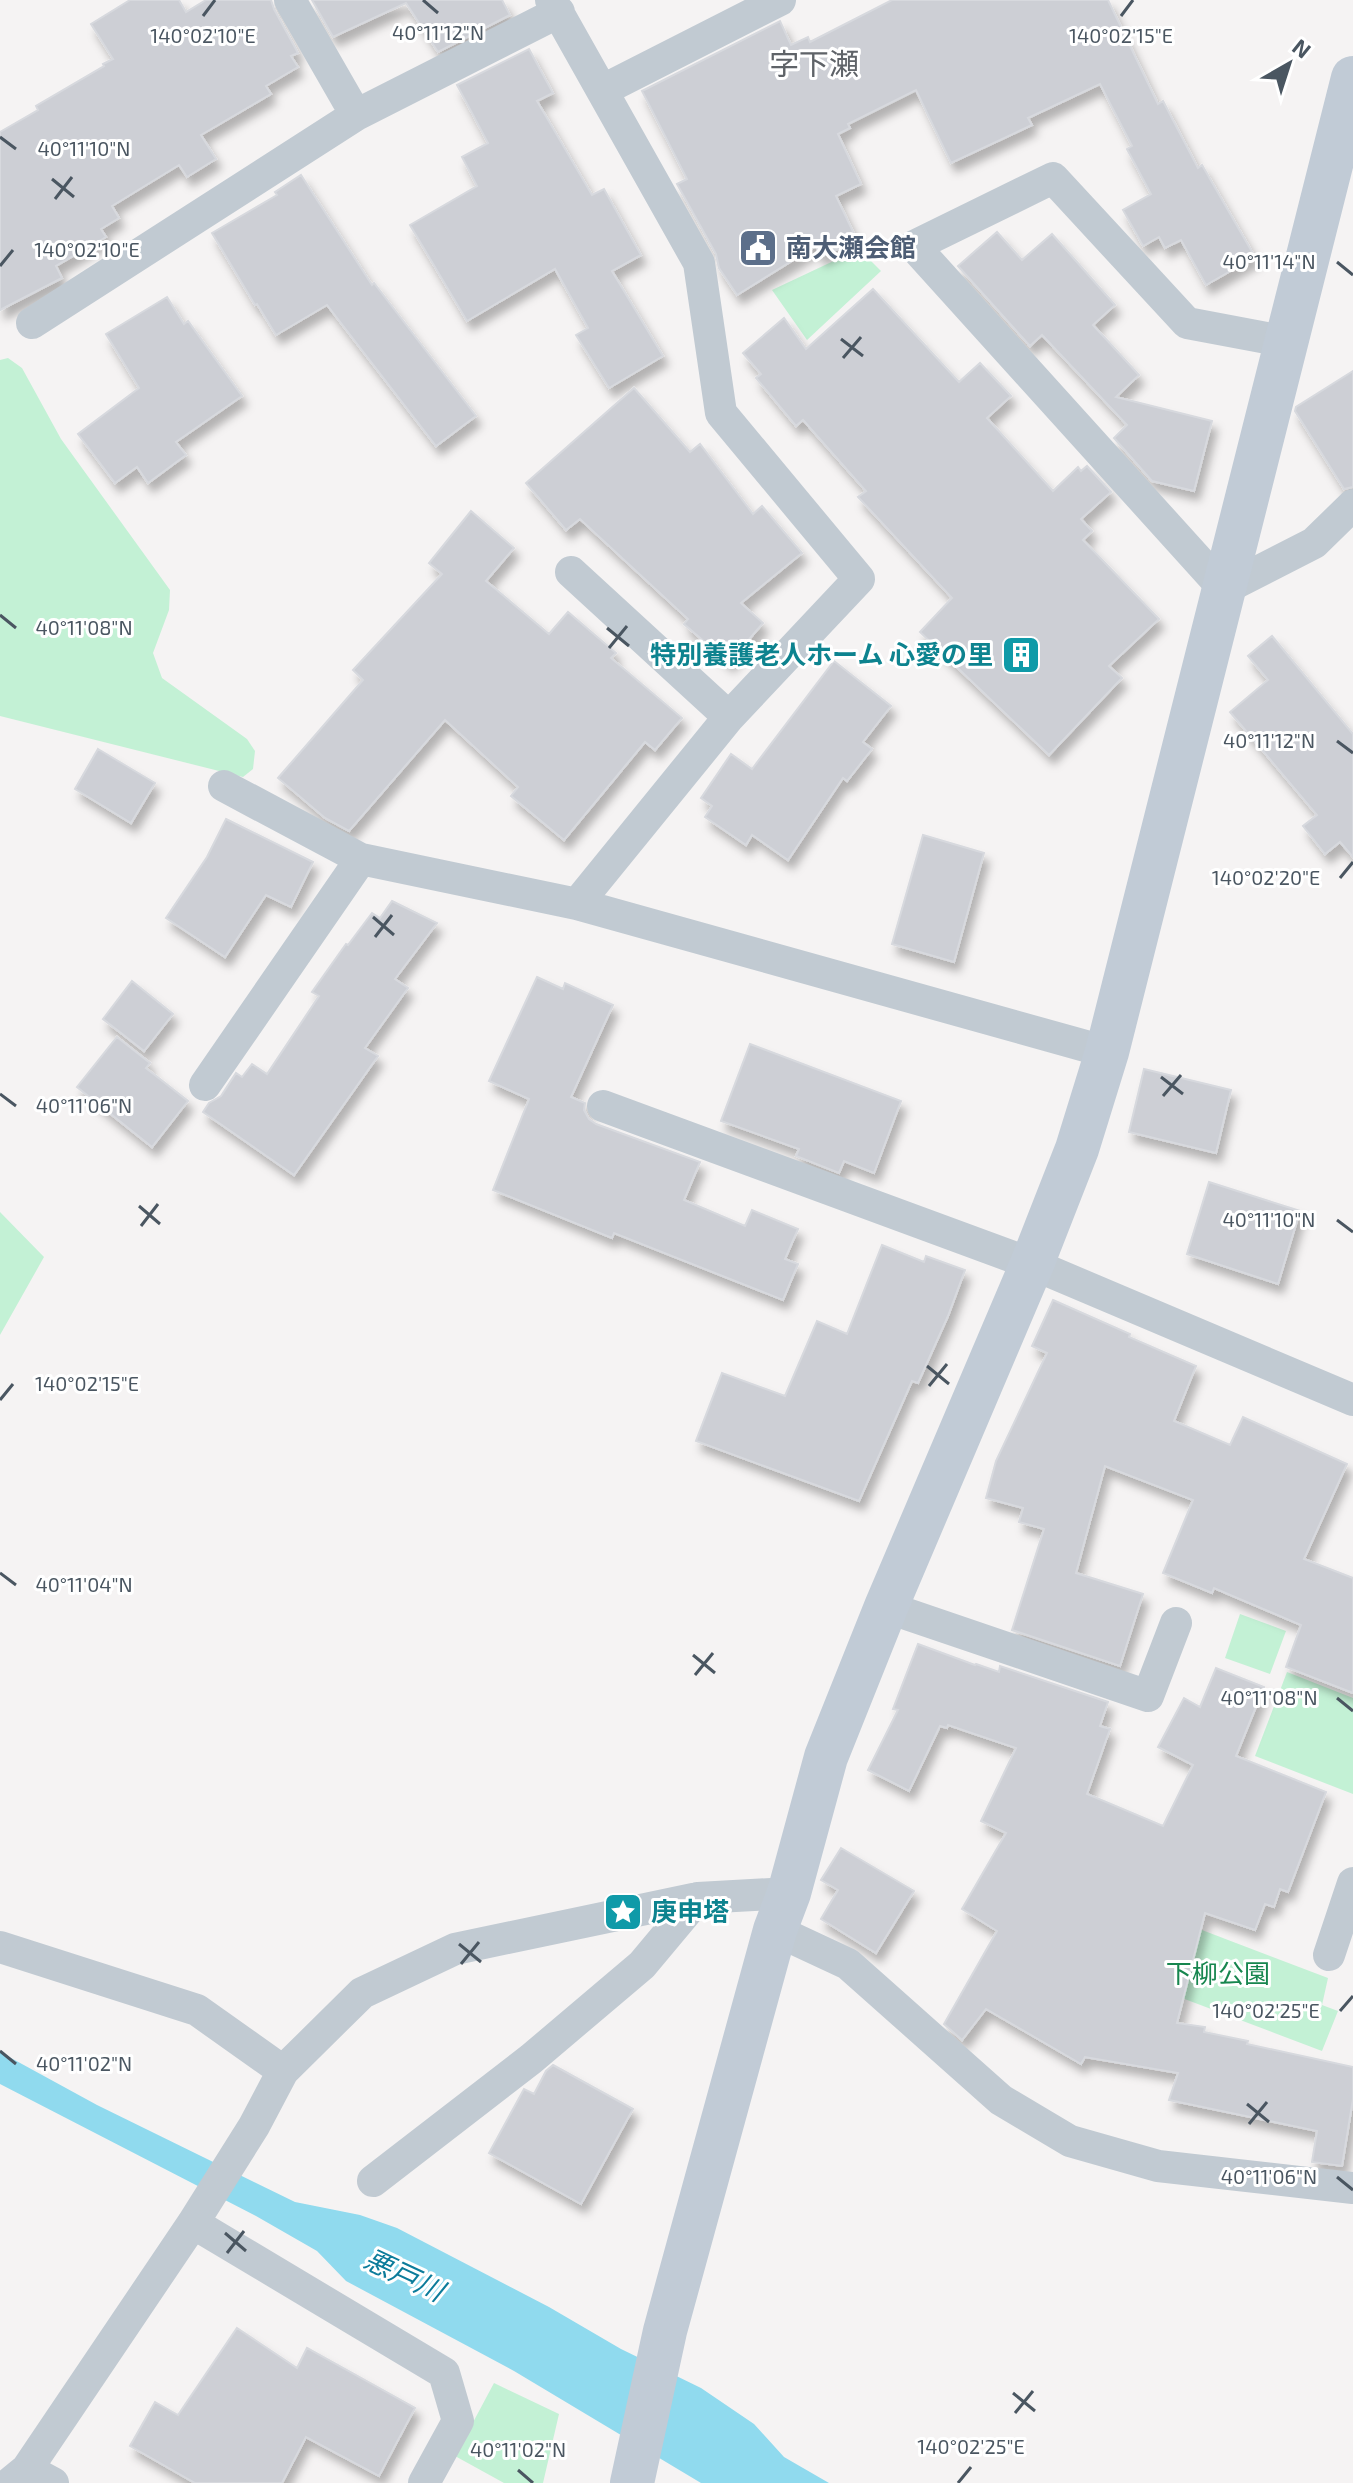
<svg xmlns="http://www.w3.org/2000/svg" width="1353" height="2483" font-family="'Exo 2','Noto Sans JP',sans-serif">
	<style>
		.green { fill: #c3f1d5 }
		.water { fill: #90daee }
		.building { fill: #cdcfd5; stroke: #d7d9de; stroke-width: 2; filter: url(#shadow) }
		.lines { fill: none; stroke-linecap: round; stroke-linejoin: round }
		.street { stroke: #c1cad2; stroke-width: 32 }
		.secondary { stroke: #c1cbd6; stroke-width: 44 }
		.ticks { fill: none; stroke: #4a5661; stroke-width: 3 }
		.labels { text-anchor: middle; stroke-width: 6; stroke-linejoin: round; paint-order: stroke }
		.service-label { font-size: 26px; font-weight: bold; fill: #4e5e75; stroke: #fff; text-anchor: start }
		.culture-label { font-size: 26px; font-weight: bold; fill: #0d838f; stroke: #fff; text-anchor: end }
		.park-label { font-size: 26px; fill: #17864f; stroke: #fff }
		.water-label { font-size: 28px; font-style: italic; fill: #0c7c9b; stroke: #fff }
		.quarter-label { font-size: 30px; fill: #5f6368; stroke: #fff }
		.ticks-label { font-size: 20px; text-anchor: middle; fill: #4a5661; stroke: #fff; stroke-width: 6; stroke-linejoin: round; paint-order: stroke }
	</style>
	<defs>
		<filter id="shadow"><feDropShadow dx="5" dy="9" stdDeviation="4" flood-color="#0004"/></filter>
	</defs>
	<rect width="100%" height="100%" fill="#f5f3f3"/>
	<path class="green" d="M859,249L881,271L807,340L772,290Z
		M8,358L22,368L61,439L170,590L169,610L153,653L162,678L247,739L255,751L253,769L243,777L0,716V360Z
		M0,1212L44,1257L0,1335Z
		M1240,1614L1286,1631L1270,1674L1225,1658Z
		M1287,1672L1353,1698V1794L1255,1756Z
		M1181,1922L1328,1978L1322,2005L1338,2011L1322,2051L1166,1992Z
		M494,2383L559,2414L543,2483H504L455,2456Z"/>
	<path class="water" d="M0,2052L97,2105L295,2202L360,2215L397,2228L549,2307L621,2349L701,2388L754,2424L784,2457L829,2483H701L514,2371L346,2281L317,2251L256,2216L0,2084Z"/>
	<path class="building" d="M130,0H179L186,12L206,0H271L274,9L298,53L291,56L298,67L266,86L271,94L201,135L216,159L187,177L179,165L112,206L119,218L101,229L106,237L56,266L62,278L0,310V132L38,110L36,106L104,66L103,64L113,59L91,24Z
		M312,0H502L510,15L438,52L406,3L333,37Z
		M892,0H1108L1158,104L1163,101L1198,168L1202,165L1255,257L1206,285L1181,240L1165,248L1159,237L1143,246L1123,210L1151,194L1127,149L1132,146L1100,84L1028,118L1032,125L951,163L916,90L848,124L850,128L838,134L861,184L836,196L857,240L821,257L816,246L737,295L719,268L716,254L677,184L687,179L642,91L780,21L791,45L808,37L810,42Z
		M529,49L553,93L537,101L592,195L604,189L641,255L612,271L663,356L609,388L576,335L588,328L555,269L467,321L410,225L477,186L462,157L488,143L457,85Z
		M301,175L372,285L374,283L476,416L436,446L327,305L276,335L257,304L255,305L212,233L277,195L275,192Z
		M997,232L1022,260L1052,234L1115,305L1093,325L1139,375L1116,397L1212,421L1194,491L1152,481L1114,438L1127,425L1042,335L1030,346L958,266Z
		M873,289L959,382L980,363L1011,396L987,418L1053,491L1078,467L1081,471L1087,466L1111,492L1081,519L1092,531L1083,540L1159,619L1109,666L1122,678L1049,755L920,632L952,598L858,497L866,491L803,420L796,426L756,378L761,374L743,353L784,318L806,349Z
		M167,297L184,324L188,321L242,396L176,442L186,455L148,483L137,467L115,483L78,434L139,388L106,334Z
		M1353,371V487L1344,489L1295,411L1296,407Z
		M634,388L690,452L700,444L753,514L762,506L802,553L741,603L763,623L729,663L684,624L688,619L580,519L566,530L526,483Z
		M471,511L514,548L486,581L549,634L568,612L616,653L611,658L682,718L655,750L645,742L564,840L511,796L518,787L445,720L349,831L325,818L278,778L363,680L353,670L442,574L429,563Z
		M1272,636L1353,734V857L1340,842L1325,854L1303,826L1317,815L1230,712L1268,680L1248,656Z
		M834,661L891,706L863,742L872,749L847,781L843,778L788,860L752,835L746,845L705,817L712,806L701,798L731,754L752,769Z
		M98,749L155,783L131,823L75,789Z
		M226,819L313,862L291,907L266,895L225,957L166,918L207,857Z
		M923,835L984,853L954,962L892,944Z
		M392,901L437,923L395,979L408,988L365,1048L378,1056L294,1175L203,1112L209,1103L221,1096L236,1073L242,1077L252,1064L267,1074L319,996L312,992L346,944L348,945L372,913L380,918Z
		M537,977L563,989L565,983L613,1005L571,1097L585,1103L584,1110L589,1119L596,1124L700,1162L684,1200L745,1226L752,1210L798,1229L785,1259L798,1264L783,1300L614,1233L612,1238L493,1190L529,1099L489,1081Z
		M132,981L173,1014L144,1051L103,1019Z
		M117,1037L150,1063L146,1068L188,1101L152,1147L77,1087Z
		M750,1044L901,1101L874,1173L844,1161L839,1173L796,1156L799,1149L721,1121Z
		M1144,1069L1231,1090L1216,1153L1129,1132Z
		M1209,1182L1300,1211L1278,1284L1187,1254Z
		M882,1245L924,1262L926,1256L965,1270L948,1316L918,1383L912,1381L859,1501L696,1441L722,1373L785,1396L817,1321L847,1334Z
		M1053,1300L1130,1334L1129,1337L1196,1366L1174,1421L1230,1445L1243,1417L1347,1464L1304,1559L1353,1578V1693L1286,1667L1301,1625L1214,1588L1212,1593L1163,1573L1193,1500L1105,1466L1076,1573L1143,1594L1120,1666L1012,1630L1044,1529L1019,1522L1023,1508L986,1498L996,1461L1047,1353L1032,1346Z
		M918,1644L975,1665L976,1664L999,1672L1000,1666L1108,1702L1100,1726L1110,1729L1087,1794L1163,1826L1193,1765L1158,1747L1184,1698L1200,1707L1216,1668L1264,1687L1236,1756L1326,1792L1288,1892L1280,1889L1274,1907L1265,1904L1255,1930L1205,1913L1177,2023L1205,2027L1204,2032L1248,2041L1247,2044L1353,2067V2099L1342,2166L1312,2162L1317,2131L1169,2100L1178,2073L1085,2057L1081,2064L986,2009L962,2040L944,2024L997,1931L962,1909L1006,1833L981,1821L1016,1748L948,1725L947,1728L940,1726L909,1791L868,1770L898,1710L893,1709Z
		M841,1848L914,1891L876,1953L821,1919L838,1890L821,1880Z
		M553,2065L633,2109L581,2204L489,2153L524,2089L534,2094L546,2071Z
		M237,2328L297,2368L307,2348L415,2408L379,2476L306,2437L282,2483H195L130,2446L155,2402L178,2415Z"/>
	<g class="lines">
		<path class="street" d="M290,0L356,115
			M551,0L699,263L721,413L859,579L729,717L577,904
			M603,90L780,0
			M32,323L356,115L559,12
			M1288,342L1187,323L1053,178L914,246L1224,589L1314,543L1353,505
			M571,572L729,717
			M224,786L361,859L577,904L1107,1052
			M205,1085L361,859
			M603,1106L1032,1264L1353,1400
			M886,1607L1148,1696L1176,1623
			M775,1930L848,1964L1001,2100L1070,2141L1158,2166L1353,2188
			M0,1947L197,2010L283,2071
			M1329,1955L1353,1883
			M373,2181L531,2059L642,1965L698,1898
			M193,2223L444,2373L458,2421L424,2483
			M27,2469L53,2483
			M10,2483L27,2469L193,2223L254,2126L283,2071L362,1993L455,1949L698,1898L789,1893"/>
		<path class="secondary" d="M632,2483L665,2331L775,1930L789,1893L826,1757L886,1607L1032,1264L1077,1149L1107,1052L1353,78"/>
	</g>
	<path class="ticks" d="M423,0L438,13M203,16L215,0M1121,16L1133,0M0,137L16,149M52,179L74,197M55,199L72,177M1337,262L1353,275M0,266L13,250M841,339L863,356M843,358L861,337M0,615L16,628M607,628L629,646M609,648L627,626M1337,741L1353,753M1340,878L1353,862M373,917L394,935M375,937L392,915M1161,1077L1183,1094M0,1094L16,1106M1163,1096L1181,1075M139,1206L160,1224M1337,1220L1353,1232M141,1226L158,1204M927,1366L949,1384M929,1386L947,1364M0,1400L13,1384M0,1573L16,1585M693,1655L715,1673M695,1675L713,1653M1337,1698L1353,1711M459,1944L481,1962M461,1964L479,1942M1340,2011L1353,1996M0,2051L16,2064M1247,2104L1269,2122M1249,2124L1267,2102M1337,2177L1353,2190M225,2233L246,2251M227,2253L244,2231M1013,2393L1035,2411M1015,2413L1033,2391M518,2470L533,2483M958,2483L971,2467"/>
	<defs>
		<symbol id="civic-square" viewBox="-11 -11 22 22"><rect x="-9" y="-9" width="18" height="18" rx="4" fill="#5c6f8a" stroke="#fff"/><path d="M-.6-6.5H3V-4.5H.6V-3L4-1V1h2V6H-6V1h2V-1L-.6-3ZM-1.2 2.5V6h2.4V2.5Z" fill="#fff"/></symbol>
		<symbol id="building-square" viewBox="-11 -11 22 22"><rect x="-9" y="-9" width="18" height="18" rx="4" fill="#0f9aa8" stroke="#fff"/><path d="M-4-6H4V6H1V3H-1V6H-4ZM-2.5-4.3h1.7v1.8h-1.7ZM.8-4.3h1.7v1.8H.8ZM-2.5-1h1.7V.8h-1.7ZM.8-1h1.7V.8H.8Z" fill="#fff"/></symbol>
		<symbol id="sight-square" viewBox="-11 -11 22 22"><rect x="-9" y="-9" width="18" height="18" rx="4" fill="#0f9aa8" stroke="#fff"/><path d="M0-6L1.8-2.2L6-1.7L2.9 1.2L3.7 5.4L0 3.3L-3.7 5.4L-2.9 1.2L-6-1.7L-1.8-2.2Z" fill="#fff"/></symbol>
	</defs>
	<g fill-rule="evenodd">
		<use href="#civic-square" x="736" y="226" width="44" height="44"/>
		<use href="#building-square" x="999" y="633" width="44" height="44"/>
		<use href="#sight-square" x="601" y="1890" width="44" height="44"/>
	</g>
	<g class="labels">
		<g class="service-label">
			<text x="786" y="257">南大瀬会館</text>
		</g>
		<g class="culture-label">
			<text x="993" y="664">特別養護老人ホーム 心愛の里</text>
			<text x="651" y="1921" text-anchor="start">庚申塔</text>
		</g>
		<g class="park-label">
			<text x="1218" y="1983">下柳公園</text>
		</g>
		<g class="water-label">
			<text transform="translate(404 2275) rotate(25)" y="10">悪戸川</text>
		</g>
		<g class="quarter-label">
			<text x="814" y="75">字下瀬</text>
		</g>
	</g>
	<g class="ticks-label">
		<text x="438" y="40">40°11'12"N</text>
		<text x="1121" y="43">140°02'15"E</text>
		<text x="203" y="43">140°02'10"E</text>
		<text x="84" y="156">40°11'10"N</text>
		<text x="87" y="257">140°02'10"E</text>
		<text x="1269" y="269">40°11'14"N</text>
		<text x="84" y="635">40°11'08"N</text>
		<text x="1269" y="748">40°11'12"N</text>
		<text x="1266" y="885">140°02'20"E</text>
		<text x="84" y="1113">40°11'06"N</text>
		<text x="1269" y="1227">40°11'10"N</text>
		<text x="87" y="1391">140°02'15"E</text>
		<text x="84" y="1592">40°11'04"N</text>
		<text x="1269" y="1705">40°11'08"N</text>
		<text x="1266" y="2018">140°02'25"E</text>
		<text x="84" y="2071">40°11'02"N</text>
		<text x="1269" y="2184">40°11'06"N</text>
		<text x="971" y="2454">140°02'25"E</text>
		<text x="518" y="2457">40°11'02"N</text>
	</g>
	<g transform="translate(1289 64) rotate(39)" stroke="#ffffff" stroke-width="6" paint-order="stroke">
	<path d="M0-6L14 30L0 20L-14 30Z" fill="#4a5661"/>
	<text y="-12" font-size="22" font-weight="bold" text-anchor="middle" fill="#4a5661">N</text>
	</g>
</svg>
